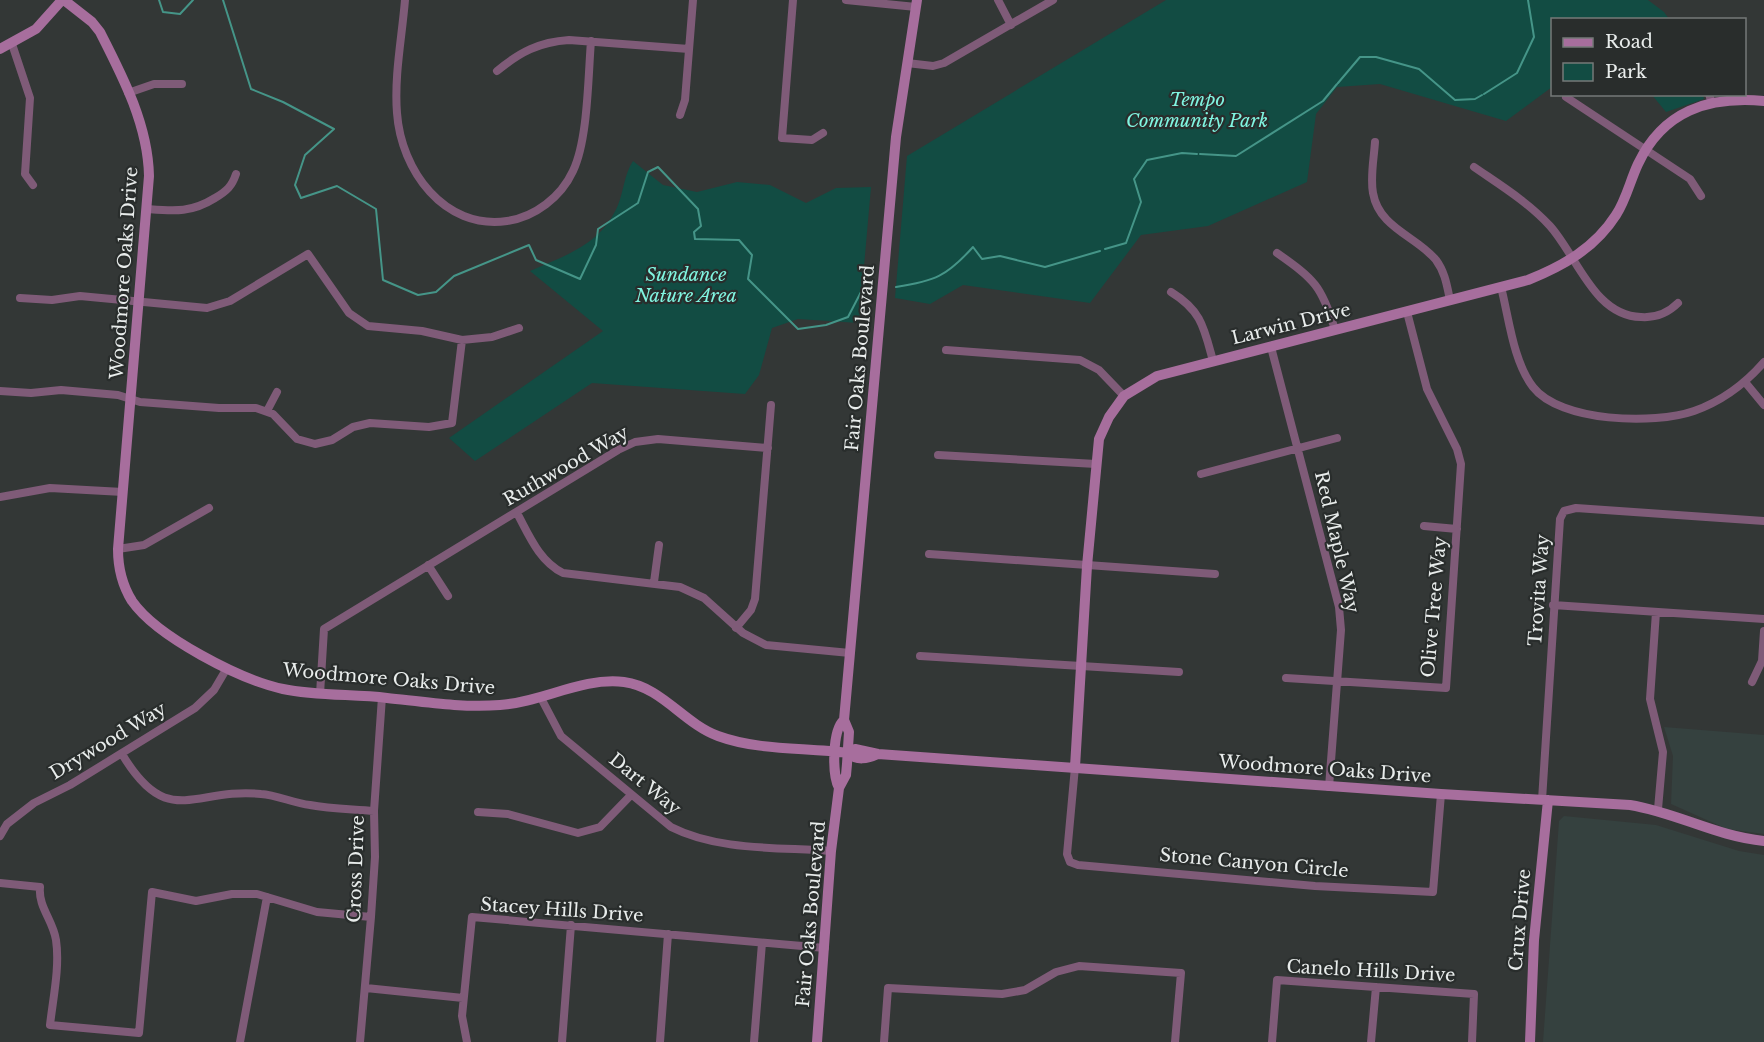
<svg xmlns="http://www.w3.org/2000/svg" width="1764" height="1042" font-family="'Libre Baskerville',serif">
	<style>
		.built { fill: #35413f }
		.green { fill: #124c43 }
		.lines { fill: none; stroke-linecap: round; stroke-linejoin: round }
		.stream { stroke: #459588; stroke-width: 2 }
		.street { stroke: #7f5b78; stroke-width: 8 }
		.secondary { stroke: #a76e9d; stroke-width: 10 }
		.labels { text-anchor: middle; stroke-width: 4.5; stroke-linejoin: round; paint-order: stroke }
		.park-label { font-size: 18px; font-style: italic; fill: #80f5e1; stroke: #292d2c }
		.street-label { font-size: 18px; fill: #e8eceb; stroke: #292d2c }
	</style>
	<rect width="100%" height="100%" fill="#333736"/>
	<path class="built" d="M1664,727L1764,735V834L1727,829L1671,804L1673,756Z
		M1564,816L1656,825L1739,851L1764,855V1042H1543L1559,821Z"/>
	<path class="green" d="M1166,0H1648L1664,12L1669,19L1552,20V87L1506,121L1380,84L1337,87L1316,114L1307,182L1208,226L1141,235L1090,303L963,285L930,304L895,298L907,156Z
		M1652,95H1703L1704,99L1666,112Z
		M633,161L663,185L697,192L737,182L770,185L806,203L836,188L871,187L859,323L798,319L772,328L759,375L745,394L592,383L475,461L449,438L603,331L530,271C566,255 601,245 618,205C624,190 624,175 633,161Z"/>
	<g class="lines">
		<path class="stream" d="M159,0L163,12L180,14L193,0
			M223,0L251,89L283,102L334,129L305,155L295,185L301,198L337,186L376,209L383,280L418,295L436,292L454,276L529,245L536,260L580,279L596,245L598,229L638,203L648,172L658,167L698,209L701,226L694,232L695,239L739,240L752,255L748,279L798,329L826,325L848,317L861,292
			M1338,83L1360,57H1376L1419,69L1455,100L1475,99L1482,95
			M1484,94L1517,73L1534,37L1528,0
			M1200,154L1236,156L1323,101L1337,84
			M1105,249L1126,243L1141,202L1134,179L1147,160L1182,153L1197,154
			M896,287C935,281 947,276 973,247L982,259L1000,256L1045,267L1100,251"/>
		<path class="street" d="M405,0C402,37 394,76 397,113C401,170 444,230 507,221C535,217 561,197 573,171C588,140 588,77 591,41
			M793,0L782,138L812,140L823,133
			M846,0L916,7
			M998,0L1011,25
			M12,44L30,98L25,174L33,185
			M907,63L933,66L944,63L1053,0
			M497,71C520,52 539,42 569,40L689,49
			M128,93L154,84H182
			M1709,94L1711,101
			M1566,97L1690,179L1701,196
			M680,115L685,100L693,0
			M1375,142C1374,158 1370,177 1373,193C1379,228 1416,236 1436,260C1445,272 1447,286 1450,300
			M1474,167C1500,185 1528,202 1550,226C1577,256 1594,316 1641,317C1655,318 1668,313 1678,303
			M147,209C174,211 191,213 215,198C227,191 232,186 236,174
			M1277,253C1314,279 1322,286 1335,330
			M1501,287C1509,318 1513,361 1533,387C1560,422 1654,425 1694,411C1722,401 1744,385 1764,362
			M1171,292C1202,311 1204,328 1213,361
			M20,298L52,300L80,296L207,308L230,301L308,254L349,313L368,326L422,331L462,340L492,337L519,328
			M1271,347L1339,607L1341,630L1329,787
			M946,350L1080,360L1099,370L1124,396
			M1745,382L1764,405
			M0,391L31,393L61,390L118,395L140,402L219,408H256L273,414L297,439L315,444L332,440L353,427L370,423L429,427L452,423L462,340
			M267,411L277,392
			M938,455L1096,464
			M1201,474L1337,438
			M0,497L50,488L123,492
			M517,513C529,535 539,561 563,573L680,587L704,598L743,633L766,645L850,653
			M1424,526L1457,529
			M118,549L144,545L209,508
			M929,554L1215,574
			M428,565L448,596
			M654,582L659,545
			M1553,605L1764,619
			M1656,612L1650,699L1663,752L1658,809
			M736,628L751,610L755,599L771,405
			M920,656L1179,672
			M1286,678L1446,688L1461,464L1457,449L1427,389L1407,312
			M1752,682L1762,661L1764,631
			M320,694L324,629L618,450L635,442L658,439L768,448
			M541,698L561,736L671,827C718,851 779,847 831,851
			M122,754C168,831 194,787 261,794C277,795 293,803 310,805C331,809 353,809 374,811
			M1075,767L1067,854L1070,862L1078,865L1315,886L1433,892L1441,794
			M1542,800L1560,519L1564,511L1576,508L1764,521
			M478,812L508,814L578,833L600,827L631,795
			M0,836L7,824L34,803L70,785L195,708L214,690L227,668
			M0,883L40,887C38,907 53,920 56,940C60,967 53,998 50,1025L139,1033L152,892L196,901L232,894H257L317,912L371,917
			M366,988L463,998
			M240,1042L267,897
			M360,1042L371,917L375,857L374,811L382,697
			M467,1042L462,1016L472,917L825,948
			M562,1042L571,925
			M660,1042L668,934
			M754,1042L762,943
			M884,1042L888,988L1002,994L1025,990L1056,972L1079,966L1181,973L1175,1042
			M1272,1042L1277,980L1474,994L1472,1042
			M1371,1042L1376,987"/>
		<path class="secondary" d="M64,0L92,22L100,32C123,77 148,125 149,176L118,549C118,568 122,585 132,601C157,637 241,680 283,689C317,696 353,694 387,698C425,702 463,708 500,705C543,702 581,677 624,682C662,687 683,723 718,736C759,751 805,747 848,753C857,761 867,759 878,754
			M0,49L36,29L62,0
			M848,753L855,749L878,754L1441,794L1630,805C1678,813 1715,836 1764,841
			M1075,767L1087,566L1099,439L1109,417L1124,396L1157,376L1528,280C1563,266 1595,248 1616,215C1626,200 1630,181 1638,164C1663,111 1708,96 1764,101
			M839,788C832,775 832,730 844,720
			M817,1042L831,851L839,788L846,775L847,764L849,732L844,720L896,137L917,0
			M1530,1042L1534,940L1548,800"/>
	</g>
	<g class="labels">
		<g class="park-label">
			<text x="1197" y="106">Tempo<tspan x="1197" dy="21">Community Park</tspan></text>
			<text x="686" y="281">Sundance<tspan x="686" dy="21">Nature Area</tspan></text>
		</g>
		<g class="street-label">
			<text transform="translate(124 273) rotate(-86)" y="6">Woodmore Oaks Drive</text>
			<text transform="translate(1291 324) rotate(-14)" y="6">Larwin Drive</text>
			<text transform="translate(860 358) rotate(-85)" y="6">Fair Oaks Boulevard</text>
			<text transform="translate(566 466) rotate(-30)" y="6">Ruthwood Way</text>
			<text transform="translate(1337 542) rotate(77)" y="6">Red Maple Way</text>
			<text transform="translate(1539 590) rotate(-86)" y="6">Trovita Way</text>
			<text transform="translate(1434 607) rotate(-85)" y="6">Olive Tree Way</text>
			<text transform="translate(389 679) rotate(5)" y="6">Woodmore Oaks Drive</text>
			<text transform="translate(108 741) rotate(-31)" y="6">Drywood Way</text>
			<text transform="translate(1325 769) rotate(4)" y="6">Woodmore Oaks Drive</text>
			<text transform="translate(645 784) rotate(39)" y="6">Dart Way</text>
			<text transform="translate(1254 863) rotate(5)" y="6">Stone Canyon Circle</text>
			<text transform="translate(356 869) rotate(-88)" y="6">Cross Drive</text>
			<text transform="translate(562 910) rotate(4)" y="6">Stacey Hills Drive</text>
			<text transform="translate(811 914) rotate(-85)" y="6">Fair Oaks Boulevard</text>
			<text transform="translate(1520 920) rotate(-85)" y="6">Crux Drive</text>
			<text transform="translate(1371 971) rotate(3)" y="6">Canelo Hills Drive</text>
		</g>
	</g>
	<rect x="1551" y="18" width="195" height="78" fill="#292d2c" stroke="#757978" stroke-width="1.5"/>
	<rect x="1563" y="38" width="30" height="9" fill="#a76e9d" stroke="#757978" stroke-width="1.5"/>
	<text x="1605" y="48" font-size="18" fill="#e8eceb">Road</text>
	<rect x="1563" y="63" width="30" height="18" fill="#124c43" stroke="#757978" stroke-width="1.5"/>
	<text x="1605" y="78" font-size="18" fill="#e8eceb">Park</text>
</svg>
